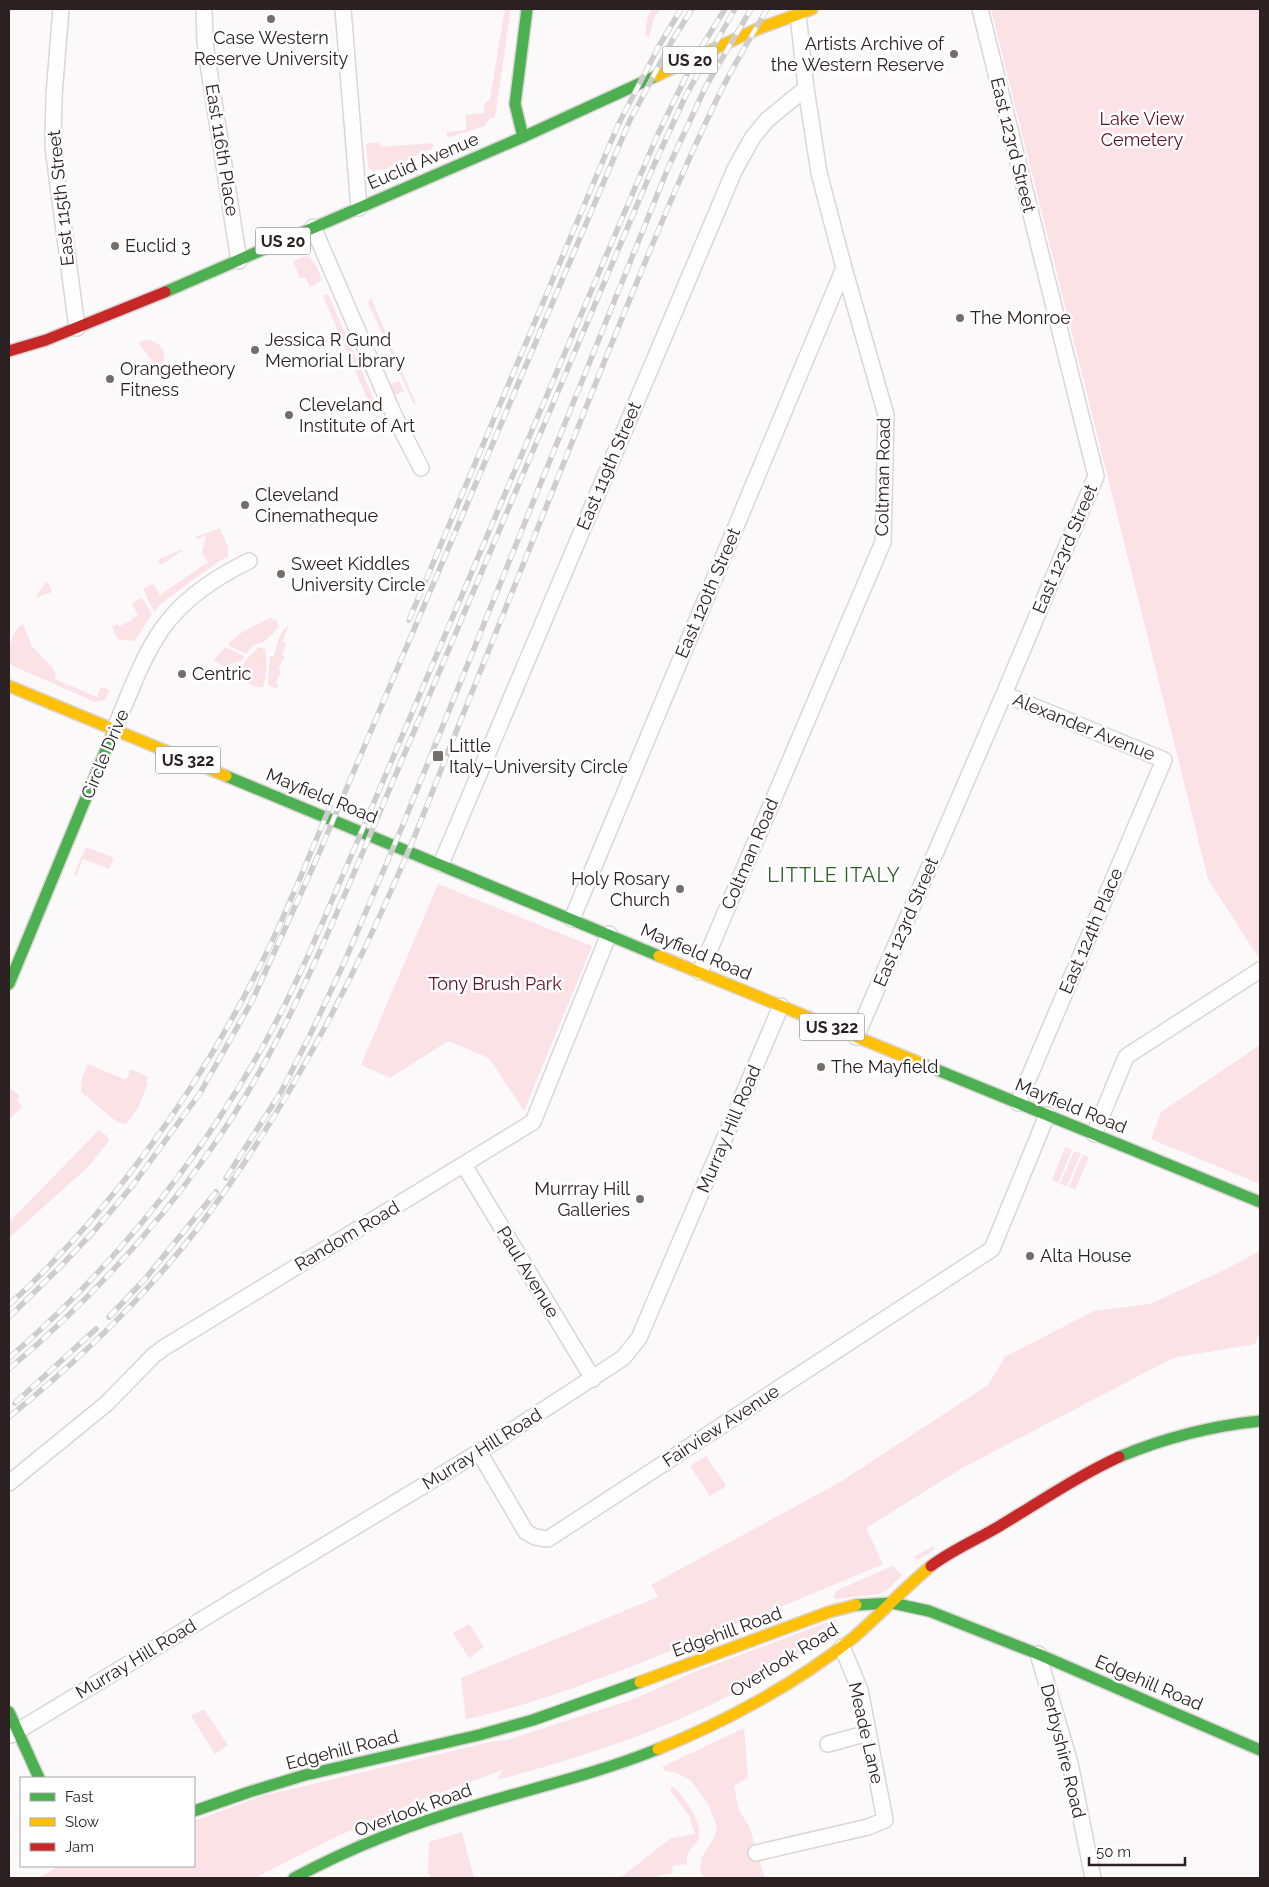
<svg xmlns="http://www.w3.org/2000/svg" width="1269" height="1887" font-family="Raleway,sans-serif">
	<style>
		.green { fill: #fae2e7 }
		.lines { fill: none; stroke-linecap: round; stroke-linejoin: round }
		.street-casing { stroke: #dbd5d6; stroke-width: 18 }
		.fast-casing { stroke: #dbd5d6; stroke-width: 14 }
		.slow-casing { stroke: #dbd5d6; stroke-width: 14 }
		.jam-casing { stroke: #dbd5d6; stroke-width: 14 }
		.street { stroke: #fffefe; stroke-width: 15 }
		.fast { stroke: #4caf50; stroke-width: 11 }
		.slow { stroke: #ffc107; stroke-width: 11 }
		.jam { stroke: #c62828; stroke-width: 11 }
		.rail-casing { stroke: #cecdcd; stroke-width: 5.5 }
		.rail { stroke: #fff; stroke-width: 4; stroke-dasharray: 11; stroke-linecap: butt }
		.poi-dot { fill: #746d6e; stroke: #fff; stroke-width: 2 }
		.labels { text-anchor: middle; stroke-width: 5; stroke-linejoin: round; paint-order: stroke }
		.shield { fill: #fff; stroke: #6b6465; stroke-width: 1 }
		.shield-label { font-size: 16px; font-weight: bold; fill: #2b2123 }
		.poi-label { font-size: 18px; fill: #2b2123; stroke: #fff; text-anchor: start }
		.park-label { font-size: 18px; fill: #610c2b; stroke: #fff }
		.street-label { font-size: 18px; fill: #2b2123; stroke: #fff }
		.quarter-label { font-size: 20px; letter-spacing: 1px; fill: #2c5f29; stroke: #fff }
	</style>
	<rect width="100%" height="100%" fill="#fcf9fa"/>
	<path class="green" d="M505,9H511L495,117L489,119L485,126L447,138V132L466,130V115L484,113V104L490,99Z
		M652,9H660L654,18L649,38L645,34L648,16Z
		M991,9H1260V960L1208,879Z
		M379,142L380,147L433,143L434,145L431,149L386,169L372,171L368,166L366,144Z
		M306,256C316,259 318,271 322,280L310,287L306,278H300L293,261Z
		M328,294L378,409L373,412L323,296Z
		M371,298L416,404L414,405L368,302Z
		M150,340C164,344 169,358 160,370L139,344L141,341Z
		M399,381L404,391L395,395L390,384Z
		M220,528L228,547V556L218,562L190,582L162,603L154,612L143,589L153,584L160,595L208,562L202,553L206,535L197,539L196,537Z
		M180,550L182,551L180,552L164,563L162,565L158,563L159,559Z
		M46,582H48L52,592L35,598Z
		M142,598L152,614L135,640L132,641L117,639L112,626L118,624L119,626L133,620L132,618L138,616L132,603Z
		M271,617L272,620L276,619L279,627L264,642L253,645L246,654L230,646L229,643L241,633Z
		M302,621L289,625L282,642L286,643L282,655L285,656L278,670L281,671L276,683L279,685L277,689L268,685L270,656H274C279,638 280,624 302,621Z
		M23,624L32,646L53,669L56,676L55,679L97,697L101,687L110,690L105,700L95,702L9,664C9,651 10,632 23,624Z
		M225,647L244,656L242,660L224,667L214,660Z
		M259,647L265,649C267,662 267,674 263,687C253,688 245,681 237,676L245,661Z
		M86,847L114,858L109,869L83,859L76,876L74,874Z
		M438,884L592,946L524,1111L489,1058L448,1041L390,1078L361,1065Z
		M1260,1045V1184L1151,1139L1161,1112Z
		M88,1064L126,1080L131,1069L148,1077L146,1082L148,1083L138,1108L126,1124L117,1122L81,1092L82,1078Z
		M9,1087L20,1096L17,1100L22,1106L9,1120Z
		M99,1130L108,1137L109,1141L89,1166L9,1238V1222Z
		M1065,1147L1072,1150L1058,1183L1052,1180Z
		M1074,1151L1081,1153L1067,1186L1060,1184Z
		M1083,1154L1089,1157L1075,1190L1069,1187Z
		M1260,1251V1332L1255,1344L1173,1358L964,1467L866,1528L883,1564C813,1594 742,1623 671,1651C604,1677 537,1704 466,1719L461,1678L658,1597L651,1585L842,1481L988,1385L1005,1357L1094,1311L1150,1304L1222,1271Z
		M706,1456L725,1484V1487L710,1496L690,1466Z
		M934,1546V1550L918,1560L913,1557Z
		M892,1566L902,1575L887,1590L879,1594L835,1599L834,1596L836,1591Z
		M836,1619V1625L834,1630C805,1649 776,1670 745,1687C667,1730 583,1757 497,1780L503,1770L415,1802L395,1812L333,1838L255,1878H39L59,1866H194V1821L262,1796L490,1742L507,1740L631,1700L697,1671Z
		M469,1624L484,1647L469,1658L453,1633Z
		M204,1709L228,1745L215,1754L191,1716Z
		M744,1728L748,1778L734,1786L739,1811L749,1826L765,1878H705L700,1872L702,1857L715,1836L717,1826L708,1804L691,1781L677,1773L665,1771L662,1767Z
		M674,1787C683,1796 706,1826 698,1840C691,1851 687,1847 687,1864L672,1866L673,1873L647,1878H620L671,1838L695,1834L689,1815L671,1792V1788Z
		M462,1832L474,1878H432L428,1873L429,1842Z"/>
	<g class="lines">
		<defs>
			<path id="street" d="M61,9L54,95L53,147L77,328
				M204,9L205,42L209,70L239,261
				M343,9L359,208
				M313,227L394,415L421,468
				M1004,694L1164,760L1018,1103
				M114,730C129,696 141,659 162,629C183,599 216,577 249,561
				M441,864L735,169L753,137L767,120L806,88
				M572,919L844,268
				M700,972L883,542L886,415L844,268L819,173L806,88L798,14
				M856,1037L1004,694L1096,476L980,9
				M1094,1134L1126,1057L1130,1054L1260,970
				M464,1165L593,1379
				M479,1452L526,1532L535,1537L548,1539L992,1249L1047,1115
				M9,1483L106,1404L154,1355L165,1347L533,1122L609,934
				M1038,1654L1070,1763L1093,1878
				M11,1735L479,1452L623,1358L639,1338L781,1006
				M828,1744L868,1733
				M756,1853L868,1827L885,1820L860,1690L842,1647"/>
			<path id="fast" d="M523,137L515,104L527,9
				M165,292L523,137L656,76
				M226,776L659,956
				M9,984L114,730
				M925,1065L1260,1202
				M1119,1457C1164,1438 1211,1426 1260,1421
				M856,1605L892,1603L929,1611L1038,1654L1260,1750
				M9,1712L39,1778
				M194,1811L249,1792L305,1775L479,1735L533,1720L640,1682
				M294,1878C352,1847 413,1823 477,1805C537,1787 599,1773 658,1749"/>
			<path id="slow" d="M656,76L755,30L812,9
				M9,686L226,776
				M659,956L925,1065
				M640,1682L829,1612L856,1605
				M658,1749C725,1722 797,1683 853,1638C880,1615 904,1588 931,1566"/>
			<path id="jam" d="M9,351L46,340L165,292
				M931,1566C952,1550 976,1540 998,1527C1038,1503 1076,1477 1119,1457"/>
		</defs>
		<use href="#street" class="street-casing"/>
		<use href="#fast" class="fast-casing"/>
		<use href="#slow" class="slow-casing"/>
		<use href="#jam" class="jam-casing"/>
		<use href="#street" class="street"/>
		<use href="#fast" class="fast"/>
		<use href="#slow" class="slow"/>
		<use href="#jam" class="jam"/>
		<defs>
			<path id="rail" d="M409,620L618,125L659,46L681,9
				M226,1178L281,1092L311,1033L344,963L402,827L668,168L706,86L751,9
				M9,1305C115,1207 199,1089 263,960C288,910 308,858 330,807
				M9,1317L61,1266L95,1230L133,1185L200,1093L252,1001L317,858L630,120L672,41L692,9
				M109,1317L145,1279L216,1192
				M9,1358C113,1268 200,1160 267,1039C301,977 327,911 355,847L657,136L696,56L725,9
				M9,1369C83,1306 150,1236 206,1156C266,1073 308,980 348,887C377,819 406,750 435,682C508,510 581,337 654,165L686,95L735,9
				M15,1403L96,1329
				M9,1417C78,1361 144,1298 198,1228C280,1120 344,999 398,875C417,833 433,790 450,747C503,617 554,485 607,355C642,270 676,184 716,101C731,69 750,39 767,9"/>
		</defs>
		<use href="#rail" class="rail-casing"/>
		<use href="#rail" class="rail"/>
	</g>
	<g class="poi-dot">
		<circle cx="271" cy="19" r="5"/>
		<circle cx="954" cy="54" r="5"/>
		<circle cx="115" cy="246" r="5"/>
		<circle cx="960" cy="318" r="5"/>
		<circle cx="255" cy="350" r="5"/>
		<circle cx="110" cy="379" r="5"/>
		<circle cx="289" cy="415" r="5"/>
		<circle cx="245" cy="505" r="5"/>
		<circle cx="281" cy="574" r="5"/>
		<circle cx="182" cy="674" r="5"/>
		<rect x="432" y="750" width="12" height="12" rx="2.5"/>
		<circle cx="680" cy="889" r="5"/>
		<circle cx="821" cy="1067" r="5"/>
		<circle cx="640" cy="1199" r="5"/>
		<circle cx="1030" cy="1256" r="5"/>
	</g>
	<g class="labels">
		<g class="shield">
			<rect x="662.5" y="46.5" width="55" height="27" rx="4"/>
			<rect x="255.5" y="227.5" width="55" height="27" rx="4"/>
			<rect x="155.5" y="746.5" width="65" height="27" rx="4"/>
			<rect x="799.5" y="1013.5" width="65" height="27" rx="4"/>
		</g>
		<g class="shield-label">
			<text x="690" y="66">US 20</text>
			<text x="283" y="247">US 20</text>
			<text x="188" y="766">US 322</text>
			<text x="832" y="1033">US 322</text>
		</g>
		<g class="poi-label">
			<text x="271" y="44" text-anchor="middle">Case Western<tspan x="271" dy="21">Reserve University</tspan></text>
			<text x="944" y="50" text-anchor="end">Artists Archive of<tspan x="944" dy="21">the Western Reserve</tspan></text>
			<text x="125" y="252">Euclid 3</text>
			<text x="970" y="324">The Monroe</text>
			<text x="265" y="346">Jessica R Gund<tspan x="265" dy="21">Memorial Library</tspan></text>
			<text x="120" y="375">Orangetheory<tspan x="120" dy="21">Fitness</tspan></text>
			<text x="299" y="411">Cleveland<tspan x="299" dy="21">Institute of Art</tspan></text>
			<text x="255" y="501">Cleveland<tspan x="255" dy="21">Cinematheque</tspan></text>
			<text x="291" y="570">Sweet Kiddles<tspan x="291" dy="21">University Circle</tspan></text>
			<text x="192" y="680">Centric</text>
			<text x="449" y="752">Little<tspan x="449" dy="21">Italy–University Circle</tspan></text>
			<text x="670" y="885" text-anchor="end">Holy Rosary<tspan x="670" dy="21">Church</tspan></text>
			<text x="831" y="1073">The Mayfield</text>
			<text x="630" y="1195" text-anchor="end">Murrray Hill<tspan x="630" dy="21">Galleries</tspan></text>
			<text x="1040" y="1262">Alta House</text>
		</g>
		<g class="park-label">
			<text x="1142" y="125">Lake View<tspan x="1142" dy="21">Cemetery</tspan></text>
			<text x="495" y="990">Tony Brush Park</text>
		</g>
		<g class="street-label">
			<text transform="translate(1013 145) rotate(76)" y="6">East 123rd Street</text>
			<text transform="translate(222 150) rotate(81)" y="6">East 116th Place</text>
			<text transform="translate(423 161) rotate(-23)" y="6">Euclid Avenue</text>
			<text transform="translate(61 198) rotate(-96)" y="6">East 115th Street</text>
			<text transform="translate(609 466) rotate(-67)" y="6">East 119th Street</text>
			<text transform="translate(883 477) rotate(-89)" y="6">Coltman Road</text>
			<text transform="translate(1065 549) rotate(-67)" y="6">East 123rd Street</text>
			<text transform="translate(708 593) rotate(-67)" y="6">East 120th Street</text>
			<text transform="translate(1084 727) rotate(22)" y="6">Alexander Avenue</text>
			<text transform="translate(105 754) rotate(-67)" y="6">Circle Drive</text>
			<text transform="translate(322 796) rotate(22)" y="6">Mayfield Road</text>
			<text transform="translate(750 854) rotate(-67)" y="6">Coltman Road</text>
			<text transform="translate(906 922) rotate(-67)" y="6">East 123rd Street</text>
			<text transform="translate(1091 931) rotate(-67)" y="6">East 124th Place</text>
			<text transform="translate(696 952) rotate(23)" y="6">Mayfield Road</text>
			<text transform="translate(1071 1106) rotate(22)" y="6">Mayfield Road</text>
			<text transform="translate(729 1129) rotate(-67)" y="6">Murray Hill Road</text>
			<text transform="translate(347 1236) rotate(-31)" y="6">Random Road</text>
			<text transform="translate(528 1272) rotate(59)" y="6">Paul Avenue</text>
			<text transform="translate(721 1426) rotate(-33)" y="6">Fairview Avenue</text>
			<text transform="translate(482 1449) rotate(-32)" y="6">Murray Hill Road</text>
			<text transform="translate(727 1632) rotate(-20)" y="6">Edgehill Road</text>
			<text transform="translate(136 1659) rotate(-31)" y="6">Murray Hill Road</text>
			<text transform="translate(784 1660) rotate(-32)" y="6">Overlook Road</text>
			<text transform="translate(1149 1683) rotate(23)" y="6">Edgehill Road</text>
			<text transform="translate(866 1733) rotate(77)" y="6">Meade Lane</text>
			<text transform="translate(342 1750) rotate(-14)" y="6">Edgehill Road</text>
			<text transform="translate(1063 1751) rotate(76)" y="6">Derbyshire Road</text>
			<text transform="translate(413 1810) rotate(-20)" y="6">Overlook Road</text>
		</g>
		<g class="quarter-label">
			<text x="834" y="882">LITTLE ITALY</text>
		</g>
	</g>
	<rect width="1269" height="1887" fill="none" stroke="#2b2123" stroke-width="20"/>
	<rect x="20" y="1777" width="175" height="90" fill="#ffffff" stroke="#aaa6a7"/>
	<rect x="30" y="1793" width="25" height="8" fill="#4caf50" stroke="#aaa6a7"/>
	<text x="65" y="1802" font-size="15" fill="#2b2123">Fast</text>
	<rect x="30" y="1818" width="25" height="8" fill="#ffc107" stroke="#aaa6a7"/>
	<text x="65" y="1827" font-size="15" fill="#2b2123">Slow</text>
	<rect x="30" y="1843" width="25" height="8" fill="#c62828" stroke="#aaa6a7"/>
	<text x="65" y="1852" font-size="15" fill="#2b2123">Jam</text>
	<path d="M1089 1857v8h96v-8" fill="none" stroke="#2b2123" stroke-width="2.5"/>
	<text x="1096" y="1857" font-size="15" fill="#2b2123" stroke="#ffffff" stroke-width="4" paint-order="stroke">50 m</text>
</svg>
